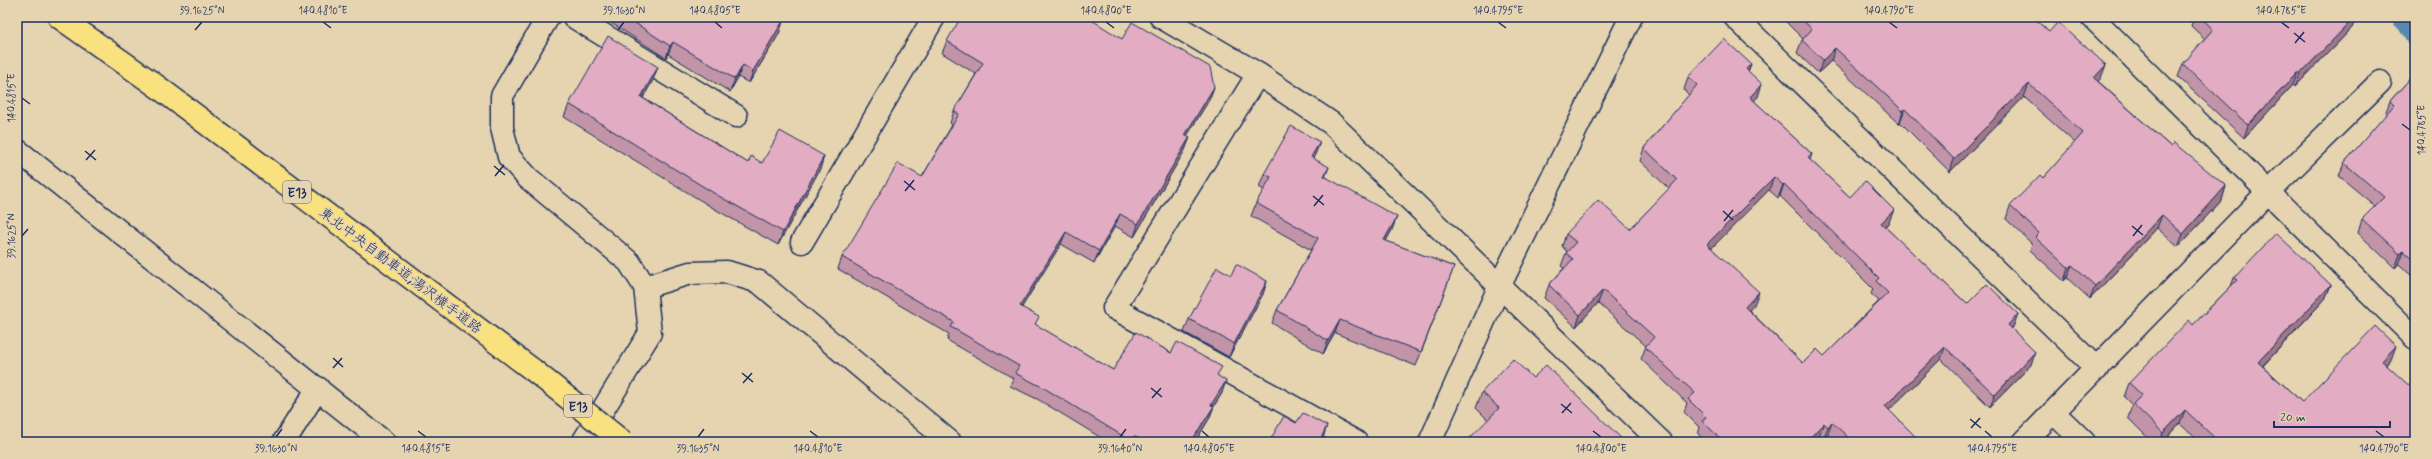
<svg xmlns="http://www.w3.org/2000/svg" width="2432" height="459" font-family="Mynerve,'Klee One',sans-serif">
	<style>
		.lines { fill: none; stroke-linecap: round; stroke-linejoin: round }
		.stream { stroke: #5989ae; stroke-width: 12 }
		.street-casing { stroke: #1b2f5e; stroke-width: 25 }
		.secondary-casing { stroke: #1b2f5e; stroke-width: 25 }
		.highway-casing { stroke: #1b2f5e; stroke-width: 25 }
		.street { stroke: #e6d4b1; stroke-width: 22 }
		.secondary { stroke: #e6d4b1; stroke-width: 22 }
		.highway { stroke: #fae180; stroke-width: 22 }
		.highway-bridge-casing { stroke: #1b2f5e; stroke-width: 25; stroke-linecap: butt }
		.highway-bridge { stroke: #fae180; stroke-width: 22 }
		.wall { fill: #c294a7; stroke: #1b2f5e; fill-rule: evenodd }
		.shaded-wall { fill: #9e7888; stroke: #1b2f5e }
		.building { fill: #e2acc2; stroke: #1b2f5e; fill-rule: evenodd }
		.ticks { fill: none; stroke: #1b2f5e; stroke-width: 1.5 }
		.labels { text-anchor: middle; stroke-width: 3.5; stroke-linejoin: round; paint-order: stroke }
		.shield { fill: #e6d4b1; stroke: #586077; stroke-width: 1 }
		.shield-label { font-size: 13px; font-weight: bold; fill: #1b2f5e }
		.street-label { font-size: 14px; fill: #1b2f5e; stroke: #e6d4b1 }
		.neatline { fill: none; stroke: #1b2f5e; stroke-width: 1.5 }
		.ticks-label { font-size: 10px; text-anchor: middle; fill: #1b2f5e }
	</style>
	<rect width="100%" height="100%" fill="#e6d4b1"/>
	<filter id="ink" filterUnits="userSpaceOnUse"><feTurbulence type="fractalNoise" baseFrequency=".025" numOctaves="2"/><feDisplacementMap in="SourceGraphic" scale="8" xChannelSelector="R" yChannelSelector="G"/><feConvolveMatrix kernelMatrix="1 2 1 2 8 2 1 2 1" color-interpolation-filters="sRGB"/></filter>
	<g filter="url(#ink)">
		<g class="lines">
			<path class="stream" d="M2395,17L2404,26L2415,45"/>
			<defs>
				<path id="street" d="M548,17L502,96V128L509,157L528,178L629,262L645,287L650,333L583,442
					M574,17L736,116
					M1161,17L1258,74L1331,123L1661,442
					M1735,17L2097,369
					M2092,17L2415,338
					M1258,74L1114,308L1356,442
					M802,242L934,17
					M645,287L690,273L727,272L759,282L950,442
					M2053,412L2084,442
					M284,442L318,388
					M1430,442L1500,285L1631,17
					M2024,442L2267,193L2380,82"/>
				<path id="secondary" d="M17,150L384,442"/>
				<path id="highway" d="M59,17L158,87L533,370"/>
			</defs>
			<use href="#street" class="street-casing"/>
			<use href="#secondary" class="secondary-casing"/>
			<use href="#highway" class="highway-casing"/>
			<use href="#street" class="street"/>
			<use href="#secondary" class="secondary"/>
			<use href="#highway" class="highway"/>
			<defs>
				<path id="highway-bridge" d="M533,370L623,442"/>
			</defs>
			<use href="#highway-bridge" class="highway-bridge-casing"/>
			<use href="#highway-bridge" class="highway-bridge"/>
		</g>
		<path class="wall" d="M602,17H776L783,21L779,34L749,83L738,77L730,92L668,54L666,58Z
			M1781,17H2033L2049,32L2101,78L2098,81L2171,147L2226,186L2222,200L2178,247L2157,228L2090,299L2067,278L2064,281L2030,250L2032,244L2006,219L2010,206L2043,178L2075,143L2024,97L1950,172L1900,122L1899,124L1831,61L1818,73L1797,53L1802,40L1803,39Z
			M2194,17H2355L2352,28L2295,87L2293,85L2244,138L2178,77L2183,64L2205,39L2191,26Z
			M1122,39L1214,87L1209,100L1187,136L1190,137L1185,150L1134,237L1115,226L1094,263L1061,244L1022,307L1036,325L1113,370L1171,353L1218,376L1222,393L1214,406L1209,419L1195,442H1108L1039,400L1010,386L1013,378L947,340L949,334L838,269L842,257L922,177L952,125L950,123L954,111L976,74L942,53L947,41Z
			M1751,64L1748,71L1758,97L1754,101L1812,154L1810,160L1850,197L1889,222L1885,227L1967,304L2018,314L2013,327L2012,329L2031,365L1990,407L1941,359L1889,410L1921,442H1835L1828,434L1823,439L1819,436L1813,442H1706L1698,434L1700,428L1684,412L1687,403L1641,359L1646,346L1598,303L1576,327L1544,298L1549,285L1564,268L1561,266L1566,253L1567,252L1562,246L1566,234L1630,229L1669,189L1640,161L1644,148L1689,95L1684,90L1688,77ZM1769,190L1778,198L1780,196L1873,289L1871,294L1879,301L1824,356L1803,363L1749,310L1754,305L1711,248Z
			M2415,73V279L2399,264L2395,268L2358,233L2362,219L2375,206L2339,176L2344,163L2386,115L2385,114L2390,101Z
			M653,80L643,98L748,163H762L824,156L820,169L778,245L713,208L564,117L569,104Z
			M1320,142L1313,158L1326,177L1392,230L1386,241L1454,267L1416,366L1335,333L1323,354L1272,323L1277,310L1311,250L1251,216L1256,203L1264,190L1259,187L1264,174Z
			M1231,275L1267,281L1263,294L1229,357L1184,332L1189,319Z
			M2234,278L2331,285L2325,299L2263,366L2302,402L2391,360L2387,365L2415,442H2200L2180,424L2163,442H2152L2128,418L2132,405L2124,397L2129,383L2193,325L2231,286Z
			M1533,378L1488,420L1476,408L1482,392Z"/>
		<path class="shaded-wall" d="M2355,17H2356L2352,28L2295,87L2300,74Z
			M783,21L779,34L749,83L753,71Z
			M673,42L668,54L666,58L670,46Z
			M1835,48L1831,61L1818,73L1823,60Z
			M1751,64L1746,77V69Z
			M743,65L738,77L730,92L735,79Z
			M2106,65L2101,78L2090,91L2094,78Z
			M658,67L653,80L636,110L641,97Z
			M2298,72L2293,85L2244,138L2248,125Z
			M1762,84L1758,97L1745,110L1750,97Z
			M2029,84L2024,97L1950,172L1954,159Z
			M1214,87L1209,100L1180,147L1185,135Z
			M1905,109L1900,122L1899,124L1903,111Z
			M1190,137L1185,150L1134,237L1138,224Z
			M1320,142L1315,155L1307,170L1311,157Z
			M824,156L820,169L778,245L783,232Z
			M1329,167L1324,180V176Z
			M1774,177L1769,190L1703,257L1707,244Z
			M1784,184L1780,196L1778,198L1783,185Z
			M2226,186L2222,200L2178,247L2183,234Z
			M1894,210L1889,222L1876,236L1881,223Z
			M1120,214L1115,226L1094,263L1099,251Z
			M2162,215L2157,228L2090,299L2095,286Z
			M1397,217L1392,230L1379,253L1384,240Z
			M1066,232L1061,244L1015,318L1020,306Z
			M2404,251L2399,264L2395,268L2400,254Z
			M2072,265L2067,278L2064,281L2068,268Z
			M1267,281L1263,294L1229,357L1234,344Z
			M2331,285L2325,299L2253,376L2258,362Z
			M1603,290L1598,303L1576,327L1580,315Z
			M1759,292L1754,305L1741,319L1745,307Z
			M2018,314L2013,327L2003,337L2008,325Z
			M1340,320L1335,333L1323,354L1328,341Z
			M2396,346L2391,360L2377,375L2382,361Z
			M1945,347L1941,359L1880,419L1885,406Z
			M2035,352L2031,365L1990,407L1995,395Z
			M1226,381L1222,393L1207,417L1211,405Z
			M1214,406L1209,419L1195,442H1191Z
			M2185,410L2180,424L2163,442H2160L2163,433Z
			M1832,422L1828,434L1823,439L1828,427Z
			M1824,423L1819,436L1813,442H1806Z
			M1327,426L1323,438L1321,442V438Z"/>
		<path class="building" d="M626,17H776L783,21L753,71L743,65L735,79L673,42L670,46Z
			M961,17H1087L1122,39L1132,22L1210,67L1214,87L1185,135L1190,137L1138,224L1120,214L1099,251L1066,232L1020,306L1039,317L1035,324L1113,370L1136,332L1171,353L1177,342L1222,367L1217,375L1226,381L1211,405L1214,406L1191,442H1144L1134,436L1131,441L1044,388L1015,373L1019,366L951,327L954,322L842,257L898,163L922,177L959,114L954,111L983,63L947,41Z
			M1799,17H2033L2049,32L2058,22L2106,65L2094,78L2171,147L2174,143L2226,186L2183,234L2162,215L2095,286L2072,265L2068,268L2035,237L2039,233L2010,206L2040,175L2043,178L2083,133L2029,84L1954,159L1905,109L1903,111L1835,48L1823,60L1802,40L1812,29Z
			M2200,17H2355L2300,74L2298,72L2248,125L2183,64L2213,29Z
			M608,36L658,67L641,97L748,163L751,156L762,163L780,131L824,156L783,232L717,195L569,104Z
			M1724,39L1751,64L1746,69L1762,84L1750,97L1812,154L1808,158L1850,197L1865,181L1894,210L1881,223L1967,304L1987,284L2018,314L2008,325L2035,352L1995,395L1945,347L1885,406L1921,442H1853L1832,422L1828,427L1824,423L1806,442H1724L1702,421L1706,417L1688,399L1695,393L1645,347L1654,337L1603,290L1580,315L1549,285L1573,259L1566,253L1576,242L1566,234L1598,200L1630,229L1677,180L1644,148L1697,85L1688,77ZM1774,177L1783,185L1784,184L1879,278L1876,281L1888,293L1824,356L1817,349L1803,363L1745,307L1759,292L1707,244Z
			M2415,73V261L2404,251L2400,254L2362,219L2384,197L2344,163L2394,105L2390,101Z
			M1291,126L1320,142L1311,157L1329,167L1324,176L1397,217L1384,240L1454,267L1421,352L1340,320L1328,341L1277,310L1318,238L1256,203L1271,177L1264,174Z
			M2276,233L2331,285L2258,362L2302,402L2375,326L2396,346L2382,361L2415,391V442H2253L2251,440L2249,442H2219L2185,410L2163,433L2133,404L2142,395L2129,383L2189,320L2193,325L2237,280L2234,278Z
			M1236,264L1267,281L1234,344L1189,319L1217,267L1231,275Z
			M1513,359L1533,378L1546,365L1625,442H1466L1499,408L1482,392Z
			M1303,413L1327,426L1321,438L1327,442H1269L1284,416L1296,423Z"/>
	</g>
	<path class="ticks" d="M323,22L331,28M715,22L722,28M1106,22L1114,28M1498,22L1506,28M1889,22L1897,28M2281,22L2289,28M195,30L202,22M618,30L624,22M2294,33L2305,42M2295,43L2304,32M22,98L30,104M2402,124L2410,130M85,151L96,160M86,160L95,150M494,166L505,175M495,176L504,165M904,181L915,190M905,191L914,180M1313,196L1324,205M1314,206L1323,195M1723,211L1733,220M1724,221L1733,210M2132,226L2143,235M22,236L28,229M2133,236L2142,225M333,358L343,367M333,368L342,358M742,373L753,382M743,383L752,373M1151,388L1162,397M1152,398L1161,388M1561,404L1572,413M1562,413L1571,403M1970,419L1981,428M1971,428L1980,418M418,431L426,437M810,431L818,437M1202,431L1209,437M1593,431L1601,437M1985,431L1992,437M2376,431L2384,437M276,437L282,429M698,437L704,429M1120,437L1126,429"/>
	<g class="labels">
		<g class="shield">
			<rect x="283" y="181" width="28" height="22" rx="3"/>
			<rect x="564" y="395" width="28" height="22" rx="3"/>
		</g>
		<g class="shield-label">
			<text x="297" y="197">E13</text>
			<text x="578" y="411">E13</text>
		</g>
		<g class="street-label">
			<text transform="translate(401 270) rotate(37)" y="5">東北中央自動車道;湯沢横手道路</text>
		</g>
	</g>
	<rect width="2432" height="459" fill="none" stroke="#e6d4b1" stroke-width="44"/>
	<path d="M2274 421v6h116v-6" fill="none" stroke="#1b2f5e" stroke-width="2"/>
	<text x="2280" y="421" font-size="12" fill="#1b2f5e" stroke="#e6d4b1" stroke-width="3" paint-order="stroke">20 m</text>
	<rect x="22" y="22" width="2388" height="415" class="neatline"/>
	<g class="ticks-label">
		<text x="202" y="14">39.1625°N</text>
		<text x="323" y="14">140.4810°E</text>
		<text x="624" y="14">39.1630°N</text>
		<text x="715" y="14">140.4805°E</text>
		<text x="1106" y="14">140.4800°E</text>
		<text x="1498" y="14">140.4795°E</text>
		<text x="1889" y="14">140.4790°E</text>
		<text x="2281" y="14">140.4785°E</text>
		<text transform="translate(11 98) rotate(-90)" y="4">140.4815°E</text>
		<text transform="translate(2421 130) rotate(-90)" y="4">140.4785°E</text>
		<text transform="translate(11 236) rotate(-90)" y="4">39.1625°N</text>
		<text x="276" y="452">39.1630°N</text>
		<text x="426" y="452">140.4815°E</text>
		<text x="698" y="452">39.1635°N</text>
		<text x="818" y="452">140.4810°E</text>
		<text x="1120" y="452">39.1640°N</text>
		<text x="1209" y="452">140.4805°E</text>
		<text x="1601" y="452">140.4800°E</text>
		<text x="1992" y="452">140.4795°E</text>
		<text x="2384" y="452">140.4790°E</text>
	</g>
</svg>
